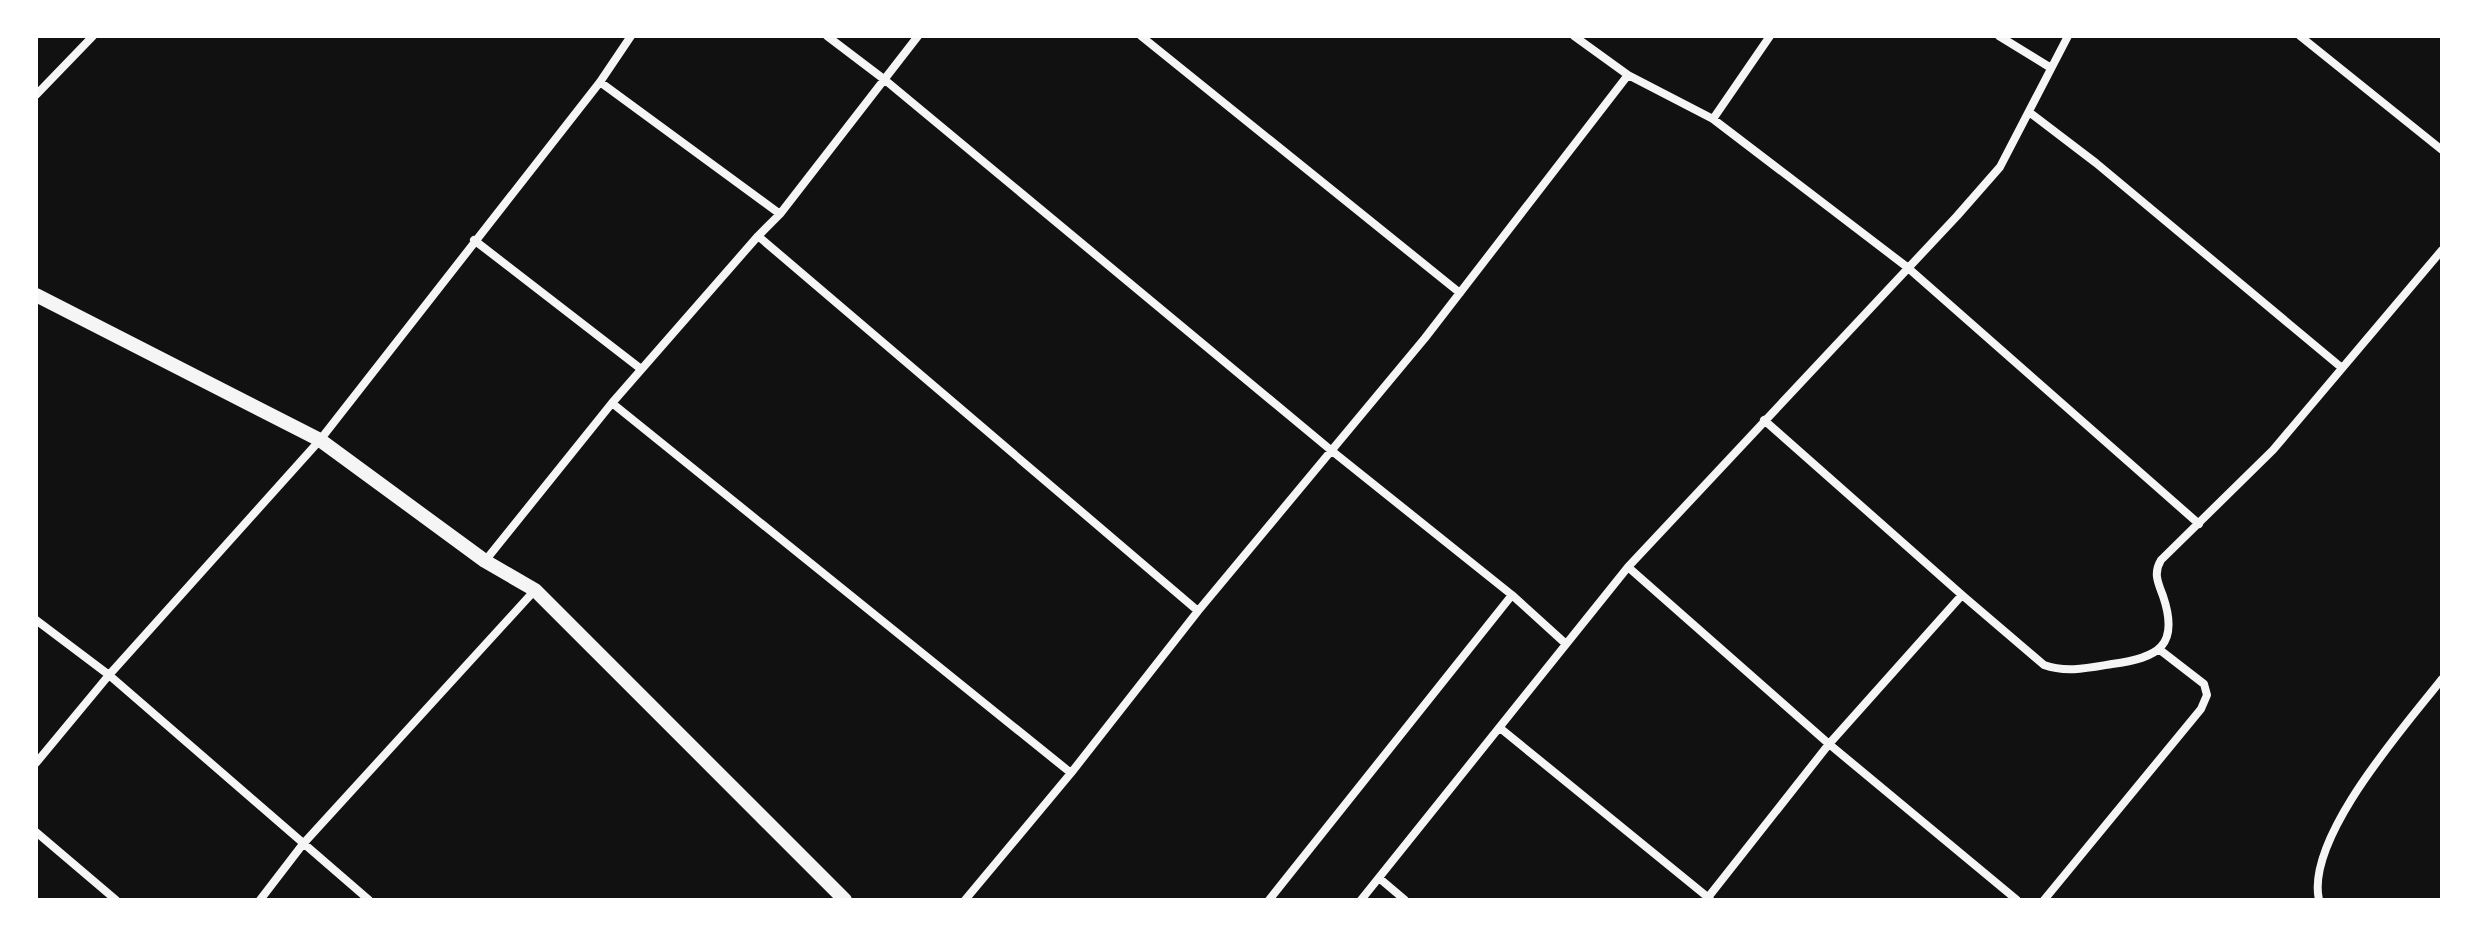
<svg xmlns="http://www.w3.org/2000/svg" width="2478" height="936" font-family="Raleway,sans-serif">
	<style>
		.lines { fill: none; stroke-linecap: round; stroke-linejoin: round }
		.minor { stroke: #f5f5f5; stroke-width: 8 }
		.tertiary { stroke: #f5f5f5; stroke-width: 14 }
	</style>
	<rect width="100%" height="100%" fill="#111"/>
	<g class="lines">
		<path class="minor" d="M827,36L885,80L1332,451L1512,595L1566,644
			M1141,36L1460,293
			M1574,36L1628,75
			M1999,36L2051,68
			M2300,36L2442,150
			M600,82L780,214
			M36,95L93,36
			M2029,112L2096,163L2342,368
			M1713,119L1907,267L2199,524
			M758,236L1198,611
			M474,240L641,369
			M612,403L1071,773
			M485,561L612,403L758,236L780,214L918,36
			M1628,567L1829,744L2017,900
			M1962,595L2044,665C2066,673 2088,668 2112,664C2158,658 2180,646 2163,596C2158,583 2153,573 2161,560L2273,450L2442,250
			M36,620L109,675L369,900
			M1500,728L1710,899
			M36,763L109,675L320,440L600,82L631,36
			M36,832L116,900
			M1379,878L1405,900
			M260,900L303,844L535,590
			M965,900L1071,773L1198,611L1425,338L1628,75L1713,119L1770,36
			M1269,900L1512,595
			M1361,900L1628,567L1957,216L2000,167L2068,36
			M1706,900L1829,744L1962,595L1764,420
			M2044,900L2201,709L2207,695L2204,684L2160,650
			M2319,900C2305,838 2405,726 2442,679"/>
		<path class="tertiary" d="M36,295L320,440L485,561L535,590L845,900"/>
	</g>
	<rect width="2478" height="936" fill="none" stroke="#ffffff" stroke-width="76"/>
</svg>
